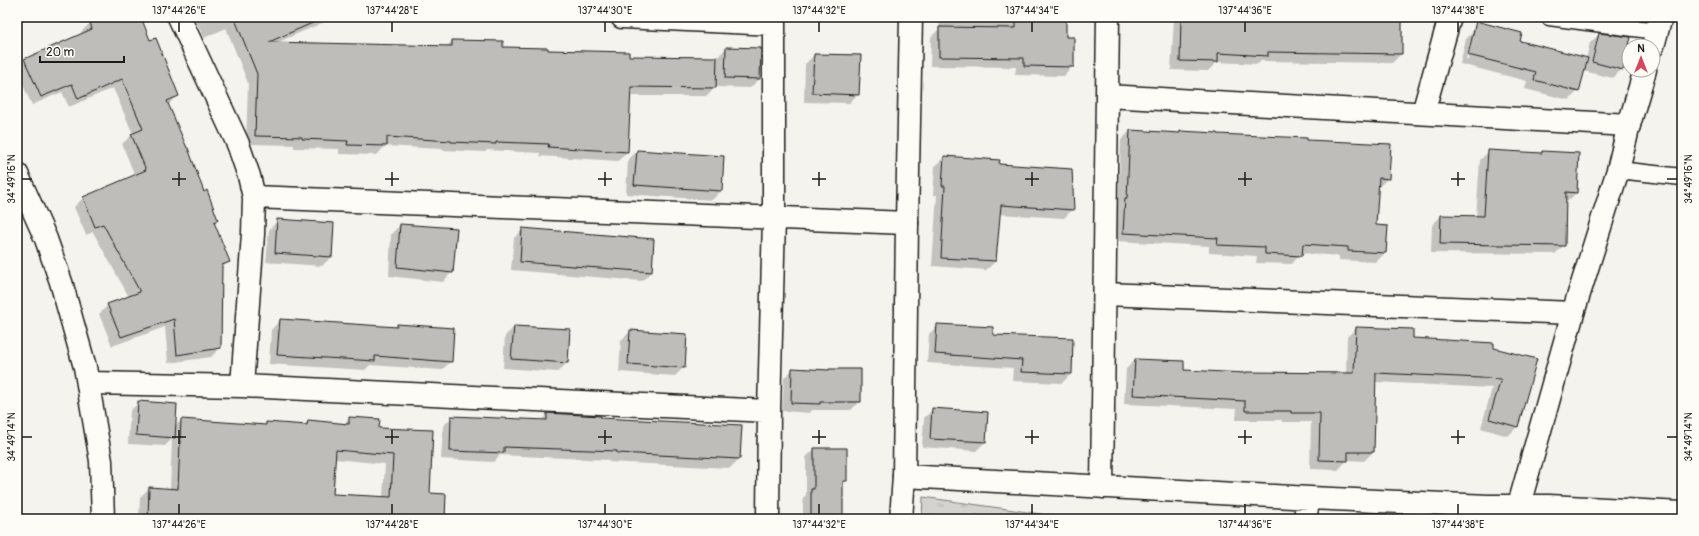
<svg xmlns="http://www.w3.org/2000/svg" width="1699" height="536" font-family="Pangolin,sans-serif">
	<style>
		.grass { fill: url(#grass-tufts); stroke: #787876 }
		.shadow { fill: #0003; fill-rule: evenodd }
		.building { fill: #bebdba; stroke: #1c1c1c; fill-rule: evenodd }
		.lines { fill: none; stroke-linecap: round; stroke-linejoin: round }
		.lane-casing { stroke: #1c1c1c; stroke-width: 19 }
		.street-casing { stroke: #1c1c1c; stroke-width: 25 }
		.secondary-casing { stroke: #1c1c1c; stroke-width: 25 }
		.lane { stroke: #fdfcf7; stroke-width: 16 }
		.street { stroke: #fdfcf7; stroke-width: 22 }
		.secondary { stroke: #fdfcf7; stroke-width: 22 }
		.ticks { fill: none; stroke: #1c1c1c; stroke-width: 1.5 }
		.neatline { fill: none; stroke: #1c1c1c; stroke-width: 1.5 }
		.ticks-label { font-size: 10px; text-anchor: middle; fill: #1c1c1c }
	</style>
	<defs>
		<pattern id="grass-tufts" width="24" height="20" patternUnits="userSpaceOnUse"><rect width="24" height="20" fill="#d4d3cf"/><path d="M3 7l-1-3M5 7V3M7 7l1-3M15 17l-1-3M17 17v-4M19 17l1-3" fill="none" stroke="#b5b5b1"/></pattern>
	</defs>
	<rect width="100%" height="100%" fill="#f4f3ee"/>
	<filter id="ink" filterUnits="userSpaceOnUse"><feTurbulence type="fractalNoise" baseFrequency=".025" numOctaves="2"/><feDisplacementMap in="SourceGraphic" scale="8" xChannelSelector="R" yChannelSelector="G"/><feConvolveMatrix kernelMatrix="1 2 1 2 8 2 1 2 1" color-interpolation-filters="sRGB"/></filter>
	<g filter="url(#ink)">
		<path class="grass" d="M923,497L1076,519H922Z"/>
		<path class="shadow" d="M104,17H139L149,42L178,95L168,105L203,193L217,220L214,223L228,262L221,269L220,348L211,357L168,363L165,327L112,346L99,314L108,305L129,297L93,232L86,235L74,207L83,198L135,176L122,144L133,134L113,88L69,107L62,92L32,105L17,72V68L25,60L82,35L81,32L90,23Z
			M194,17H336L276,43L446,47L452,41L502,48L628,57L717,58L726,48L759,79L750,88L715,87L706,96H630L627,152L618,161L540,156V153L487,150L485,152L442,150V149L385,146L377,155L339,154V149L294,148V145L246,144L248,83L226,28L204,38Z
			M940,17H1065V38L1073,66L1064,76L1015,75L1016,67L930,66L931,37L939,29Z
			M1174,17H1401V54L1392,63L1261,61L1258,64L1217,62L1208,71L1171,70Z
			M1597,17H1633V18L1624,27Z
			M1475,30L1586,59L1590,43L1599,34L1622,69L1613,78L1583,71L1578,91L1569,100L1525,89L1527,81L1460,64L1466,39ZM1471,40H1473L1468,60L1466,59Z
			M814,55L860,56L858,94L849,103L804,102L805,64Z
			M1130,131L1178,133L1180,132L1306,141L1388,178L1379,187H1377L1375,226H1387L1385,253L1376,262L1339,260V256L1301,253L1292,264L1256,263L1257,256L1209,253V246L1115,241L1117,208L1118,206L1121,140Z
			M637,151L721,191L712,200L626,194L628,160Z
			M1489,151L1540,154L1542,152L1576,193L1567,202L1565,201L1564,245L1555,254L1431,253L1432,225L1441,216L1476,217L1480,160Z
			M944,157L998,161V165L1073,209L1064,218L999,214L996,261L986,270L932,266L937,195H933L935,166Z
			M278,220L331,257L322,266L266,262L269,230Z
			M400,225L452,272L443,282L389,276L391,234Z
			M523,229L653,239L651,272L642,281L511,270L514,238Z
			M280,320L395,328L398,325L451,361L442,370L370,365L365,370L269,364L271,330Z
			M17,324L21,334L17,338Z
			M938,325L992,336L1071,374L1062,383L1012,381L1013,368L927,363L929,334Z
			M514,327L569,330L567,363L558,372L503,368L505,336Z
			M1356,328L1412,330V339L1493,349L1536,360L1517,427L1508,436L1481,428L1492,388L1375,382L1373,452L1364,461L1347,460L1338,470L1310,469L1311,422H1282V420H1236L1237,409L1124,404L1126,369L1135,360L1183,371L1245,374L1246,373L1346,374L1347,337Z
			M631,331L684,367L675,376L619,372L621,340Z
			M793,369L860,401L851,410H812L810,413L782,411L784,378Z
			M139,402L175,426L182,420L264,426L267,423L303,426L308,421L344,424L350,418L378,429L429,494L444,519H139L140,497L149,488L170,489L172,439L165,446L128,444L130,411ZM335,459L385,464L383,497L332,495Z
			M933,409L985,442L976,451L922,447L924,418Z
			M548,414L600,419L741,426L739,459L730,468L608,462L609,460L500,455L494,462L441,459L443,426L452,417L541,421Z
			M815,449L846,481L842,484V519H803V498L806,495V457Z
			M1352,516L1432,519H1349Z"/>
		<path class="building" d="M101,17H141L150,40L156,38L179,96L167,101L187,148H188L204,192L207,190L218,220L214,222L230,262L222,265L221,348L177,355L174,319L121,337L107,304L140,292L103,224L95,227L83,197L146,170L131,134L143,129L122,79L78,99L72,84L41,97L24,59L92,29L90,22Z
			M234,17H326L269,42L452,46V40L503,41V47L548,48V50L629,52V56L717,57L716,88L631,87L628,152L548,147L549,144L496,142V144L451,142V141L387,137V146L347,145L348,141L302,139V137L255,136L257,74Z
			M1016,17H1066V37H1074V67L1024,66V58L939,57V27L1016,28Z
			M1181,17H1402V54L1268,52V56L1218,53V62L1180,61Z
			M1476,21L1522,33L1520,41L1588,58L1579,92L1534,80L1536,72L1468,55Z
			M1599,33L1631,37L1623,70L1592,62Z
			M726,47L761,48L760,79L725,78Z
			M814,54L861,55L859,95L812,93Z
			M1130,130L1180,133V131L1217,133V134L1307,138V140L1391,144L1389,179L1379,178L1376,225L1388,226L1386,253L1348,251V247L1303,244L1302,256L1265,254V247L1217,245L1218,238L1123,233L1125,198H1127Z
			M637,150L724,156L722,191L634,185Z
			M1488,150L1542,153V151L1579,153L1577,193L1566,192L1565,246L1440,244L1441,215L1484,216Z
			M944,156L1000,160L999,164L1072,169L1074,210L1001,205L996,261L941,258L945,186H942Z
			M277,219L334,223L332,257L275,253Z
			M400,224L457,228L453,273L397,267Z
			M522,228L654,239L652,272L520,262Z
			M280,319L397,327V324L454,328L452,362L375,356V361L277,355Z
			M937,324L993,327V335L1073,338L1072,374L1021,372L1022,360L935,354Z
			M514,326L570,329L568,363L511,359Z
			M1356,327L1413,329V338L1494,343V348L1537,359L1518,427L1489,419L1501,379L1376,373L1374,452H1348V461L1319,460L1320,413H1291V411H1245V401L1133,395L1135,359L1184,361V370L1246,373V372L1354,373Z
			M630,330L687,334L685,368L628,364Z
			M792,368L829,370V369H861V402H820V404L791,403Z
			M138,401L177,404L175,438L136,435Z
			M932,408L988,412L986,442L930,439Z
			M547,413L601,416V418L742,425L740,459L617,453V451L504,447V453L450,451L451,416L547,420Z
			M349,417L380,419L379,428L433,430L430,493L446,494L445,519H345L288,517V519H148L149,487L178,489L181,419L266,425V422L307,425L308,420L349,424ZM336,450L393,455L391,497L333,494Z
			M814,448H847V481H843V519H811V489H814Z"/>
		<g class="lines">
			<defs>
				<path id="lane" d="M1549,17L1657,31
					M1618,170L1682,177"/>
				<path id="street" d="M179,17L238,144L249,176L254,197L253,234L242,386
					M622,17L774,24
					M1107,96L1629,125
					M1423,113L1450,17
					M254,197L907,223
					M1105,294L1573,313
					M89,383L242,386L769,411
					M904,476L1310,498L1488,506H1549L1682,513
					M1102,487L1108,17
					M768,519L769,411L774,218V17
					M1304,519L1310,498"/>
				<path id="secondary" d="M1653,46L1661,17
					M17,174L46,239L61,282L85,367L101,461L103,519
					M901,519L904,476L907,223L911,17
					M1515,519L1573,313L1618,170L1629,125L1645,70"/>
			</defs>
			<use href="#lane" class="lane-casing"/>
			<use href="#street" class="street-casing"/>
			<use href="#secondary" class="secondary-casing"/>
			<use href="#lane" class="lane"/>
			<use href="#street" class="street"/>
			<use href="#secondary" class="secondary"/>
		</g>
	</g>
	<path class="ticks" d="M179,22V32M392,22V32M605,22V32M819,22V32M1032,22V32M1245,22V32M1458,22V32M179,172V186M392,172V186M605,172V186M819,172V186M1032,172V186M1245,172V186M1458,172V186M22,179H32M172,179H186M385,179H399M598,179H612M812,179H826M1025,179H1039M1238,179H1252M1451,179H1465M1667,179H1677M179,430V444M392,430V444M605,430V444M819,430V444M1032,430V444M1245,430V444M1458,430V444M22,437H32M172,437H186M385,437H399M598,437H612M812,437H826M1025,437H1039M1238,437H1252M1451,437H1465M1667,437H1677M179,504V514M392,504V514M605,504V514M819,504V514M1032,504V514M1245,504V514M1458,504V514"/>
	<rect width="1699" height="536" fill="none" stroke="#fdfcf7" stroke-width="44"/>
	<g transform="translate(1641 58)"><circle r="19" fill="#fdfcf7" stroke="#a3a29f"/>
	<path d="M0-3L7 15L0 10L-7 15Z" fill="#d1495b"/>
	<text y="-6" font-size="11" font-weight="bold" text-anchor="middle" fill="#1c1c1c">N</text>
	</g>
	<path d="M40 56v6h84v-6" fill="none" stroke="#1c1c1c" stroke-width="2"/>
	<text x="46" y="56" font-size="12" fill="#1c1c1c" stroke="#fdfcf7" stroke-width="3" paint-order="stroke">20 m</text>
	<rect x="22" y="22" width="1655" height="492" class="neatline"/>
	<g class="ticks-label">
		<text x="179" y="14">137°44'26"E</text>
		<text x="392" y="14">137°44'28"E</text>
		<text x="605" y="14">137°44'30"E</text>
		<text x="819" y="14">137°44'32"E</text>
		<text x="1032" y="14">137°44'34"E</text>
		<text x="1245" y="14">137°44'36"E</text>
		<text x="1458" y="14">137°44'38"E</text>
		<text transform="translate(11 179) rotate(-90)" y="4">34°49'16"N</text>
		<text transform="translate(1688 179) rotate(-90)" y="4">34°49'16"N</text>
		<text transform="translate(11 437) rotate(-90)" y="4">34°49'14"N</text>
		<text transform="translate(1688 437) rotate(-90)" y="4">34°49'14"N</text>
		<text x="179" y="528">137°44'26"E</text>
		<text x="392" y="528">137°44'28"E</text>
		<text x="605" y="528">137°44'30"E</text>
		<text x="819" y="528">137°44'32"E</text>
		<text x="1032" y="528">137°44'34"E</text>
		<text x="1245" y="528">137°44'36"E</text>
		<text x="1458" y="528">137°44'38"E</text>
	</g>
</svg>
